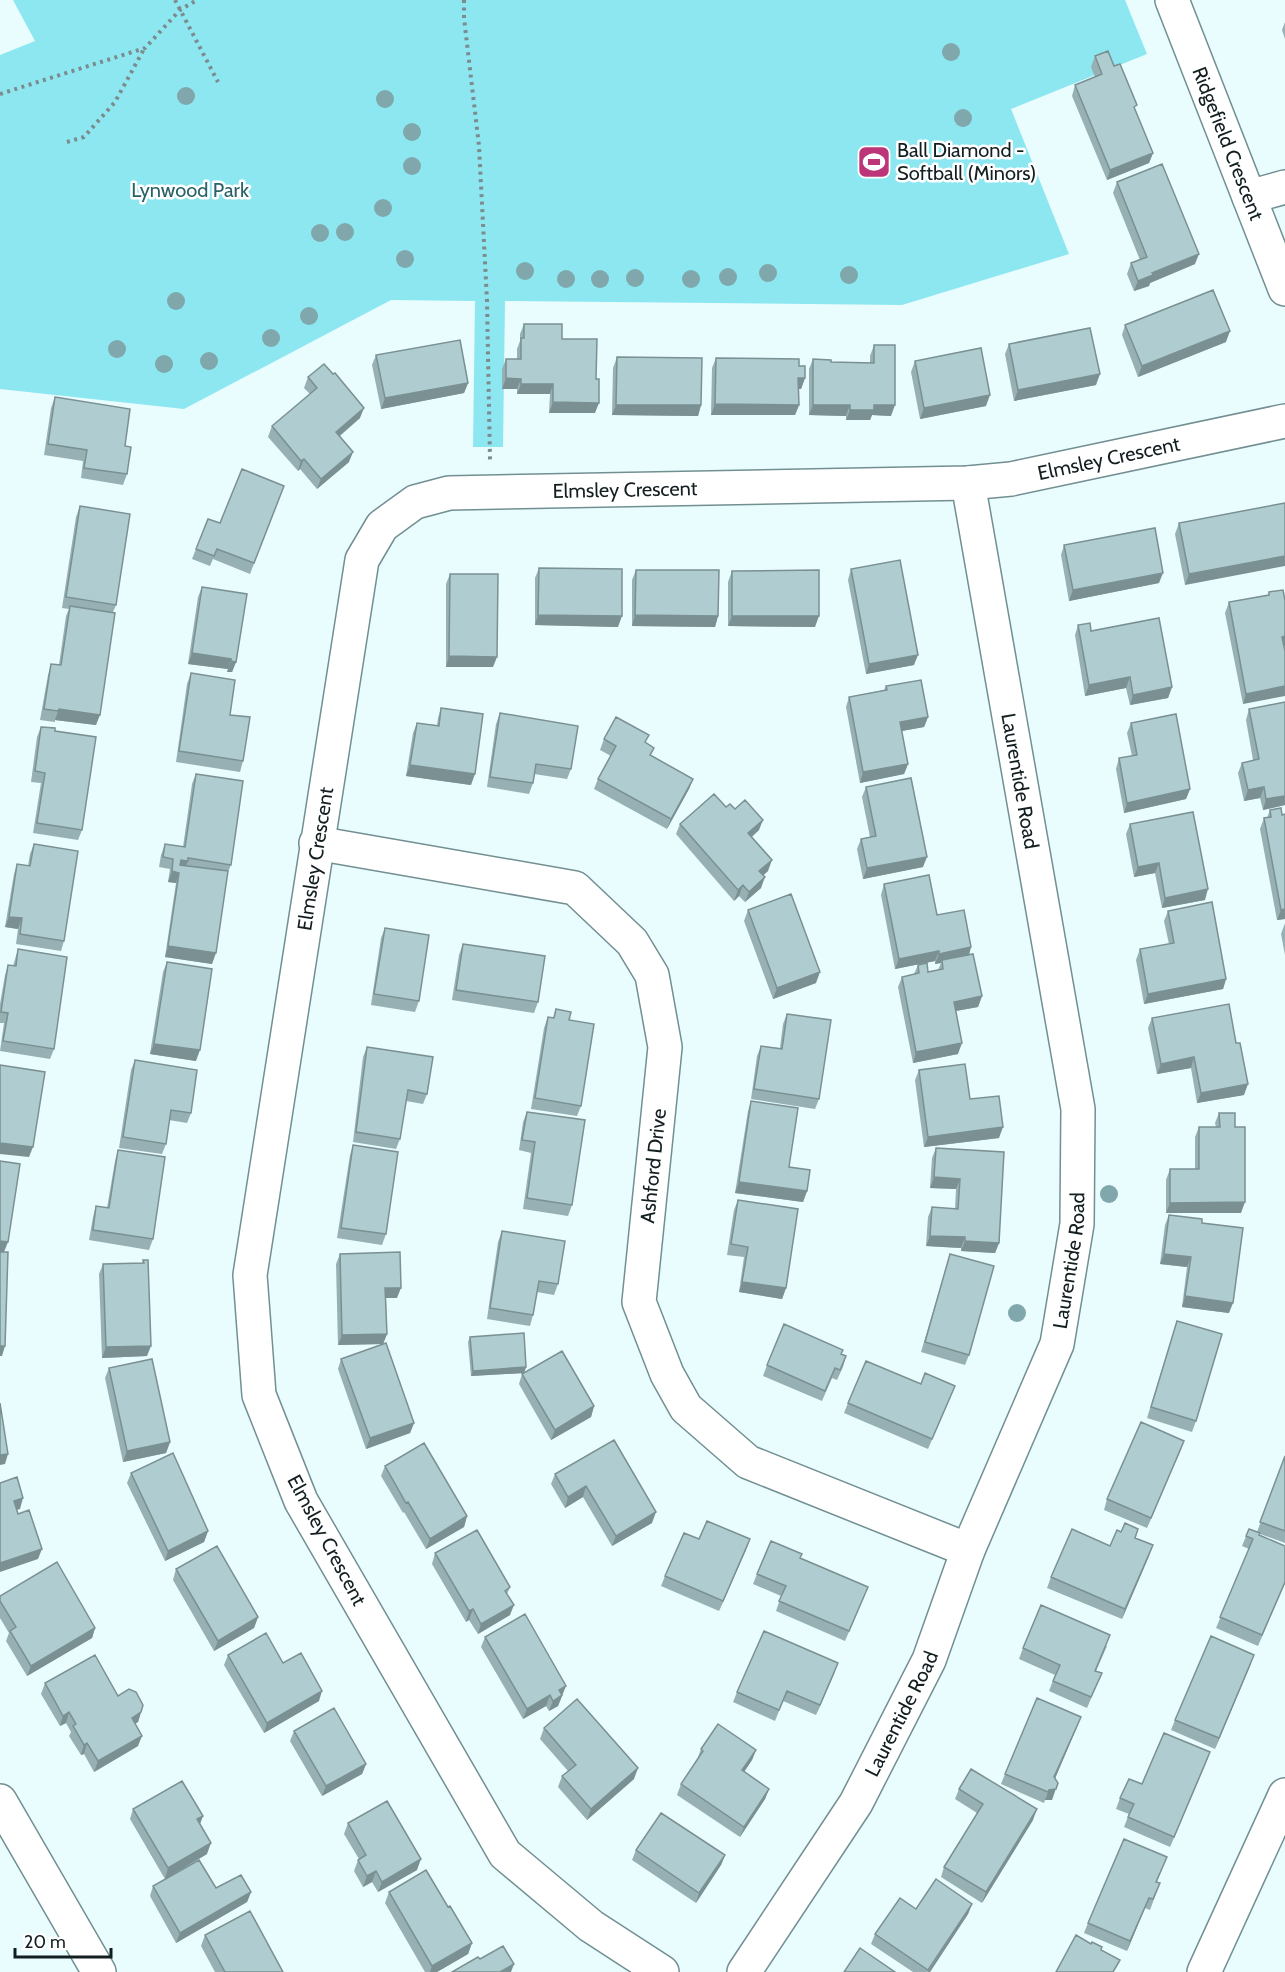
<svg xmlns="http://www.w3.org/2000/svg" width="1285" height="1972" font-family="Cabin,sans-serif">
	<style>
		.green { fill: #8de7f1 }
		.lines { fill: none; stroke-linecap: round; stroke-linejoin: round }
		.minor-casing { stroke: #728f92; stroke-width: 36 }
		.path { stroke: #7c8b8d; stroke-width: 4; stroke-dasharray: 3 4.5; stroke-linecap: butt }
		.minor { stroke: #fff; stroke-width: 33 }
		.tree { fill: #80a7ab }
		.wall { fill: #96b0b3 }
		.shaded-wall { fill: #7a9092 }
		.building { fill: #afcdd0; stroke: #7a9092; stroke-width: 1.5 }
		.labels { text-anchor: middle; stroke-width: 5; stroke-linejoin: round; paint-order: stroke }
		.street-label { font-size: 20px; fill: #131e20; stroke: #fff }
		.poi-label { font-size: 20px; fill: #131e20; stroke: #fff; text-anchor: start }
		.park-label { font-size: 20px; fill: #2a6167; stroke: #fff }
	</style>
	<rect width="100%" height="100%" fill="#e9fcfe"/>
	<path class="green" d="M13,0H1125L1147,54L1011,109L1069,254L902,305L505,301L503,447H473L475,301L391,300L184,409L0,389V55L35,41Z"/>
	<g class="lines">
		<defs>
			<g id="minor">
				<path id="s1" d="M1172,0L1285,289"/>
				<path d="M1249,197L1285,187"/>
				<path d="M316,843L575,888L632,942L652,975L665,1047L639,1302L667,1374L686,1408L748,1462L968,1550"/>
				<path d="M0,1801L99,1972"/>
				<path id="s2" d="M662,1972L591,1926L505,1854L301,1501L259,1395L250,1275L362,560L382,526L415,502L449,493L968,483L1011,479L1285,421"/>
				<path id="s3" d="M744,1972L856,1803L929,1660L968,1550L1057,1344L1077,1224L1078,1109L968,483"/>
				<path d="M1204,1972L1285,1795"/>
			</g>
		</defs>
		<use href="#minor" class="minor-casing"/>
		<path class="path" d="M175,0L218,82
			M464,0V18L479,146L487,301L490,460
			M0,94L145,48L180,10L197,0
			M67,142L84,137L115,102L144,49"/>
		<use href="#minor" class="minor"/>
	</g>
	<g class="tree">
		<circle cx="951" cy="52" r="9"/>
		<circle cx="186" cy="96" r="9"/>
		<circle cx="385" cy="99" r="9"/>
		<circle cx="963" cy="118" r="9"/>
		<circle cx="412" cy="132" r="9"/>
		<circle cx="412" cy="166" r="9"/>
		<circle cx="383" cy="208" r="9"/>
		<circle cx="345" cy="232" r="9"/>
		<circle cx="320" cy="233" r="9"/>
		<circle cx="405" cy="259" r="9"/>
		<circle cx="525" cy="271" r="9"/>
		<circle cx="768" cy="273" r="9"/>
		<circle cx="849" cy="275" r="9"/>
		<circle cx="728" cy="277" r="9"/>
		<circle cx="635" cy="278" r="9"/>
		<circle cx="566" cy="279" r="9"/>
		<circle cx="600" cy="279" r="9"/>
		<circle cx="691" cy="279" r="9"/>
		<circle cx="176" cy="301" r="9"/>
		<circle cx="309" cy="316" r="9"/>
		<circle cx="271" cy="338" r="9"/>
		<circle cx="117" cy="349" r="9"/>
		<circle cx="209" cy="361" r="9"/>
		<circle cx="164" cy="364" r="9"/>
		<circle cx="1109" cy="1194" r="9"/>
		<circle cx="1017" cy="1313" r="9"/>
	</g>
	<path class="wall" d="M1285,22V39L1282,30Z
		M1095,56L1114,66L1135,111L1153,153L1149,163L1107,180L1072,96L1075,85L1095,77L1091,67Z
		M1117,182L1195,264L1150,283L1149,286L1134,291L1127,274L1131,263L1140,260L1113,193Z
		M524,324L562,339L595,413H549L550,394H517V389H502V369L506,359H517V349L520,341V334Z
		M1125,325L1226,342L1138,377L1122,335Z
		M1009,344L1096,385L1014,401L1005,354Z
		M874,345L891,416L872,415L870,420H846V416L809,415V369L813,359L831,362L870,363V356Z
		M376,355L468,383L464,393L381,409L372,365Z
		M617,357L701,405L698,416L612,415L613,368Z
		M716,358L799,366L805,378L801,389H798L799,405L795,415H711L712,368Z
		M915,361L986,406L920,419L911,372Z
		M308,377L360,418L340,436L349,462L317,489L300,469L298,471L268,437L272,426L310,394L304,388Z
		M55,397L125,446L127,474L123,485L81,478L83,461L44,455L51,408Z
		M284,486L250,574L213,559L210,566L192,559L208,519L220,523Z
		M1285,503L1185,585L1175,534L1179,523Z
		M80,506L116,605L113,612L96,725L55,720V722L40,720L48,675L51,664L59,665L66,616L69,609L62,608L76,517Z
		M1064,545L1159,583L1069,601L1061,555Z
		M539,568L618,627L535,625V578Z
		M851,569L914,665L866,674L848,580Z
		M636,570L718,616L715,627L632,626V580Z
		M732,571L815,627L728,626V582Z
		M450,574L493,667H446V584Z
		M202,587L236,662L232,672H227L228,669L188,664L198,597Z
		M1269,592L1285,600V646L1243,704L1225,613L1229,602L1268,595Z
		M1078,625L1091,631L1172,687L1168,698L1130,705L1126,688L1085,696L1075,635Z
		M191,673L230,715L243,761L240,772L176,762L187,684Z
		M886,686L928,717L924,727L902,731L908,764L904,774L860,783L846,707L849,697L884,690Z
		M441,708L471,785L406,776L413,733L417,723L437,725L438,718Z
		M1249,709L1285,805L1263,810L1260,798L1244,801L1238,773L1242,763L1253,760L1246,720Z
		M500,713L571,769L567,779L534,774L533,783L529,794L487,787L496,724Z
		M1131,723L1190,789L1186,799L1124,813L1116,769L1119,758L1132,756L1127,733Z
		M41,727L55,731L82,830L78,840L33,833L41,783L31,782L37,737Z
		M604,739L646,743L654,748L651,755L693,779L689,789L667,829L594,789L598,779L611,756L600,750Z
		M196,774L231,865L227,874L212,964L165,957L176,883L168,882L170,869L159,867L161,855L165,844L183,847L192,784Z
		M866,787L923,867L863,879L857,849L861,839L870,837L862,797Z
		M726,807L735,809L759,830L752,837L768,871L763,875L761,888L745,902L739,896L734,901L676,834L680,824Z
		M1270,810L1282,815L1285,814V919L1277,920L1260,829L1264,818H1267Z
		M1130,824L1205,900L1162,908L1155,873L1134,877L1126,834Z
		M34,844L64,941L61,951L16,944L18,929L5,927L14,874L17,864L28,866L30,854Z
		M884,884L937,915L971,947L969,955L982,996L978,1007L956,1011L958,1054L913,1063L898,987L902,977L914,974L918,965L928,972L938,970L941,963L935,964V961L895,969L881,895Z
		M748,910L816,983L773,999L744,921Z
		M1168,911L1226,979L1223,989L1144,1004L1136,960L1140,949L1169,944L1164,921Z
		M1285,923V955L1281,934Z
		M385,928L419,1001L415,1012L371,1005L381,938Z
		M463,944L538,1002L534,1013L452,1000L459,955Z
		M18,949L54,1049L50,1059L0,1051L4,1023H0V1004L5,975L8,965L13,966Z
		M167,962L196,1061L150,1054L163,972Z
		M556,1009L569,1020L581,1106L577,1116L531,1109L544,1028L548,1017L553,1018Z
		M787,1014L819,1099L815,1109L751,1099L757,1056L761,1046L780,1048L783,1024Z
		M1152,1018L1244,1095L1197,1103L1191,1068L1157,1074L1148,1028Z
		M367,1047L427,1094L423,1104L406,1101L400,1139L396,1149L353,1142L363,1057Z
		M135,1060L191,1113L187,1123L169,1120L166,1144L162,1154L119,1148L131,1070Z
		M919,1070L970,1099L999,1138L924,1147L915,1080Z
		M751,1101L789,1167L807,1191L803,1202L735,1193L748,1111Z
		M527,1112L572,1205L568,1216L523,1209L531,1153L519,1150L523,1122Z
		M1219,1113L1235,1127L1241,1213H1166V1180L1170,1169H1195V1137L1199,1127H1216L1215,1123Z
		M353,1145L386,1234L382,1245L337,1238L350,1155Z
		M936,1148L1004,1152L999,1243L995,1253L961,1251V1248L926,1246L928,1217L932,1207L955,1209L956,1189L930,1188L932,1158Z
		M118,1150L153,1239L149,1250L89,1240L93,1217L96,1206L107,1208L115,1161Z
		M738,1200L786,1288L782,1299L739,1292L744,1257L727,1255L734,1210Z
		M1169,1215L1202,1223L1229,1313L1182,1307L1187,1267L1160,1264L1165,1225Z
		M502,1231L558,1284L554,1295L537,1292L533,1315L530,1326L487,1319L498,1242Z
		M340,1254L397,1298H386L387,1334L383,1344L414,1423L410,1433L366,1449L338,1369L341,1359L382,1344L338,1345L336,1264Z
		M950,1254L969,1355L965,1365L921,1352Z
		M143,1260L147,1356L102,1358L99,1274L103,1264L142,1263Z
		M1177,1321L1196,1421L1192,1432L1147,1418Z
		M470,1337L526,1367L524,1373L471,1376L468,1342Z
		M841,1354L846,1356L843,1367L837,1380L832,1378L822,1401L763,1376L767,1365Z
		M109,1368L170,1442L166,1453L123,1462L105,1378Z
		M522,1374L594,1406L591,1417L551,1440L519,1384Z
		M951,1396L928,1449L844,1413L848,1403Z
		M614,1440L652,1523L612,1546L583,1497L565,1508L551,1484L555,1474Z
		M1184,1441L1147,1528L1104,1510L1107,1499Z
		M1285,1456V1543L1260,1534L1259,1535L1285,1546V1583L1258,1646L1216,1628L1249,1549L1242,1546L1249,1529L1257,1532Z
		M385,1466L467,1516L464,1527L426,1549L404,1512L403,1513L381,1476Z
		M131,1473L208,1531L204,1542L165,1561L127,1483Z
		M1135,1538L1149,1556L1122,1619L1047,1588L1051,1577L1110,1546Z
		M699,1539L746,1550L719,1611L661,1586L665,1576Z
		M435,1553L510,1587L507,1594L510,1615L478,1634L469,1620L466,1622L432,1564Z
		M800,1558L864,1597L845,1641L776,1611L781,1596L753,1584L757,1574Z
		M176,1569L258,1617L254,1628L214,1651L173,1580Z
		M0,1596L95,1628L92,1638L27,1676L6,1641L9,1633L0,1618Z
		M485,1637L562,1696L558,1706L549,1711L546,1706L523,1719L481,1647Z
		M1107,1646L1096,1671L1102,1673L1087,1708L1049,1691L1055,1675L1019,1659L1023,1648Z
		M228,1655L283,1663L319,1701L264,1733L224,1665Z
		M1250,1666L1215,1749L1171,1730L1175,1720Z
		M834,1674L816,1715L783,1701L775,1721L733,1702L737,1692Z
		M45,1683L118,1696L141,1712L138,1722L135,1724L138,1746L94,1772L84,1754L81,1755L69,1736L71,1732L66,1723L60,1726L41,1694Z
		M1077,1727L1055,1778L1052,1800H1045L1044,1803L1001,1784L1005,1774Z
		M544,1728L634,1779L587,1820L558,1787L562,1776L568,1771L540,1739Z
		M294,1731L366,1764L362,1774L322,1796L290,1741Z
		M701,1749L756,1750L752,1760L744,1772L769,1789L765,1799L740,1837L677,1795L681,1784L697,1760Z
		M1210,1752L1170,1847L1124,1827L1129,1814L1116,1809L1120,1798L1142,1784Z
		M959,1789L1033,1820L982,1903L941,1877L944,1867L977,1813L955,1799Z
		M133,1809L203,1816L200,1824L207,1854L165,1879L130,1819Z
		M348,1823L417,1870L378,1892L372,1882L363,1887L354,1871L358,1860L359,1859L344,1834Z
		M636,1850L725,1855L721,1865L696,1903L632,1860Z
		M1167,1857L1157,1882L1160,1883L1150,1910L1145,1908L1127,1951L1084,1933L1088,1923Z
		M153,1886L216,1888L251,1892L247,1902L176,1943L150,1896Z
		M389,1892L448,1907L472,1943L468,1954L437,1972H425L385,1903Z
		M972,1904L968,1914L930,1972H913L871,1944L875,1934L916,1909Z
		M205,1935L283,1972H215L201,1946Z"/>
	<path class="shaded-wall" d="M1153,153L1149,163L1107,180L1110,170Z
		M1199,254L1195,264L1150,283L1149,286L1134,291L1138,281L1152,273Z
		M1230,331L1226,342L1138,377L1142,366Z
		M1100,374L1096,385L1014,401L1018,390Z
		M506,378L521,379L517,389H502Z
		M798,378H805L801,389H794Z
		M468,383L464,393L381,409L385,398Z
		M521,384H553L550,394H517Z
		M990,395L986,406L920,419L924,408Z
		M553,402L599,403L595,413H549Z
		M715,404L799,405L795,415H711Z
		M616,405H701L698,416L612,415Z
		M813,405H850L846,416L809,415Z
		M874,405H895L891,416L872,415L870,420H846L850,410Z
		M364,408L360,418L332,442L336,432Z
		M353,452L349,462L317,489L321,479Z
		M304,459L300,469L298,471L301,461Z
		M1285,556V566L1185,585L1189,574Z
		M1163,573L1159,583L1069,601L1073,590Z
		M538,615L622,616L618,627L535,625Z
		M635,615L718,616L715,627L632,626Z
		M732,616H819L815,627L728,626Z
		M1285,636V646L1278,647L1282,637Z
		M192,653L231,659L228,669L188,664Z
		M918,655L914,665L866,674L869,664Z
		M449,656L497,657L493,667H446Z
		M231,661L236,662L232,672H227Z
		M1130,677L1126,688L1085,696L1089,685Z
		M1285,686V696L1243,704L1246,694Z
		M1172,687L1168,698L1130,705L1133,695Z
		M59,709L100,715L96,725L55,720Z
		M928,717L924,727L896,732L900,722Z
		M908,764L904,774L860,783L863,772Z
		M410,765L475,774L471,785L406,776Z
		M693,779L689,789L667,829L671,819Z
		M1264,787L1260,798L1244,801L1248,790Z
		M1190,789L1186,799L1124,813L1127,803Z
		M1285,796V805L1263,810L1266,799Z
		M763,820L759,830L744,843L748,833Z
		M927,857L923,867L863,879L867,868Z
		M181,860L188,861L184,871L178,870Z
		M772,860L768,871L756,882L759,871Z
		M1159,863L1155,873L1134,877L1138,867Z
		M172,871L179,873L176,883L168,882Z
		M765,877L761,888L745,902L749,892Z
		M743,885L739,896L734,901L738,890Z
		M1208,889L1205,900L1162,908L1165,898Z
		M1285,909V919L1277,920L1281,910Z
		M9,917L22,918L18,929L5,927Z
		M168,946L216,953L212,964L165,957Z
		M971,947L968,958L942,960L941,963L935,964L939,954Z
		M939,951L935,961L895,969L899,959Z
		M820,972L816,983L773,999L777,988Z
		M1226,979L1223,989L1144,1004L1148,994Z
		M982,996L978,1007L950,1012L954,1002Z
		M962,1043L958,1054L913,1063L916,1052Z
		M154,1044L200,1050L196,1061L150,1054Z
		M1194,1057L1191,1068L1157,1074L1161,1064Z
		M1248,1084L1244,1095L1197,1103L1201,1093Z
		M1003,1127L999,1138L924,1147L928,1137Z
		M0,1143L33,1147L29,1157L0,1154Z
		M934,1177L960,1179L956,1189L930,1188Z
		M739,1182L807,1191L803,1202L735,1193Z
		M1245,1202L1241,1213H1166L1170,1203Z
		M930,1236L965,1237L961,1248L926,1246Z
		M0,1241L8,1242L4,1252H0Z
		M965,1241L999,1243L995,1253L961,1251Z
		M1164,1254L1191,1257L1187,1267L1160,1264Z
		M742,1282L786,1288L782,1299L739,1292Z
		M385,1288H401L397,1298H382Z
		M1185,1296L1233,1303L1229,1313L1182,1307Z
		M387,1334L383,1344L338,1345L342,1335Z
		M0,1346H5L2,1356H0Z
		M151,1346L147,1356L102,1358L106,1347Z
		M526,1367L524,1373L471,1376L473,1371Z
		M594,1406L591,1417L551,1440L555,1430Z
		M414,1423L410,1433L366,1449L370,1438Z
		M1184,1441L1180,1452L1147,1528L1151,1518Z
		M170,1442L166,1453L123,1462L127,1451Z
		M8,1454L5,1464L0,1465V1455Z
		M586,1486L583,1497L565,1508L568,1497Z
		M23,1498L20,1509L10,1512L14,1501Z
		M656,1512L652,1523L612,1546L616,1536Z
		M467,1516L464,1527L426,1549L430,1539Z
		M208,1531L204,1542L165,1561L168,1551Z
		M750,1539L746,1550L719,1611L723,1601Z
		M1153,1545L1149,1556L1122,1619L1125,1609Z
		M42,1549L38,1559L0,1572V1563Z
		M514,1605L510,1615L478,1634L481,1624Z
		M473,1609L469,1620L466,1622L469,1611Z
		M258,1617L254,1628L214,1651L218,1641Z
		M95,1628L92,1638L27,1676L31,1666Z
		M1254,1655L1250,1666L1215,1749L1219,1738Z
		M838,1663L834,1674L816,1715L820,1705Z
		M566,1686L558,1706L549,1711L553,1701L559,1690Z
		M322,1691L319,1701L264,1733L267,1723Z
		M550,1695L546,1706L523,1719L527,1709Z
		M69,1712L66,1723L60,1726L63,1716Z
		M141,1712L138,1722L128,1728L132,1718Z
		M1081,1717L1077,1727L1051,1788L1054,1777Z
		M142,1736L138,1746L94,1772L98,1761Z
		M87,1743L84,1754L81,1755L84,1745Z
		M756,1750L752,1760L738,1781L742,1770Z
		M1210,1752L1206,1763L1170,1847L1174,1837Z
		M366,1764L362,1774L322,1796L326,1786Z
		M638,1768L634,1779L587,1820L591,1809Z
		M1058,1783L1052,1800H1045L1049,1790Z
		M769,1789L765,1799L740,1837L744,1827Z
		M1037,1809L1033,1820L982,1903L986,1892Z
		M203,1816L199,1826L197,1819Z
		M211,1843L207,1854L165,1879L168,1868Z
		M725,1855L721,1865L696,1903L699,1893Z
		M421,1859L417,1870L378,1892L382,1882Z
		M376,1871L372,1882L363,1887L367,1876Z
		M251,1892L247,1902L176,1943L180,1933Z
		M1149,1898L1145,1908L1127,1951L1130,1941Z
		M972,1904L968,1914L930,1972H928Z
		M472,1943L468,1954L437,1972H430L432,1966Z
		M514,1964L511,1972H500Z"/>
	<path class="building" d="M1108,51L1114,66L1120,64L1137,105L1134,107L1153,153L1110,170L1075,85L1102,74L1095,56Z
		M1162,164L1199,254L1152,273L1153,275L1138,281L1131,263L1147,257L1117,182Z
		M1213,290L1230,331L1142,366L1125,325Z
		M524,324H562V339H597L596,379H599V403L553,402V384H521V379L506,378V359H521V338H524Z
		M1090,328L1100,374L1018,390L1009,344Z
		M460,340L468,383L385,398L376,355Z
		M874,345H895V405H874V410H850V405H813V359L831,360V362L874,363Z
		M981,348L990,395L924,408L915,361Z
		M617,357L702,358L701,405H616Z
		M716,358L799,359V366H805V378H798L799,405L715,404Z
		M324,364L333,374L335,373L364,408L336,432L353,452L321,479L304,459L301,461L272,426L317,388L308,377Z
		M55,397L130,409L125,446L131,447L127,474L84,468L87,450L48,444Z
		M242,469L284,486L254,563L217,549L214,556L196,549L208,519L220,523Z
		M1285,503V556L1189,574L1179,523Z
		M80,506L130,514L116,605L66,597Z
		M1155,528L1163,573L1073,590L1064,545Z
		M900,560L918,655L869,664L851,569Z
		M539,568L622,569V616L538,615Z
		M636,570H719L718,616L635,615Z
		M819,570V616H732V571Z
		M450,574H498L497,657L449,656Z
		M202,587L247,594L236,662L231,661V659L192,653Z
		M1283,590L1285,600V636L1282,637L1285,651V686L1246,694L1229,602L1269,595V592Z
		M70,606L115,613L100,715L59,709L58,711L44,709L51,664L61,665Z
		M1159,618L1172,687L1133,695L1130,677L1089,685L1078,625L1090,623L1091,631Z
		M191,673L235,680L230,715L250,717L243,761L179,751Z
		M921,680L928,717L900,722L908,764L863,772L849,697L887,690L886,686Z
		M1285,702V796L1266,799L1264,787L1248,790L1242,763L1259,759L1249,709Z
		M441,708L483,714L475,774L410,765L417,723L439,726Z
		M500,713L578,726L571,769L536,764L533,783L490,777Z
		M1176,714L1190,789L1127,803L1119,758L1137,755L1131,723Z
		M616,717L649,735L645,742L654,748L650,755L693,779L671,819L598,779L616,746L604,739Z
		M41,727L55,728V731L96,737L82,830L37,823L45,773L35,771Z
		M196,774L243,781L231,865L188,858V861L181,860L180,865L228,871L216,953L168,946L179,873L172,871L173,859L163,857L165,844L185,847Z
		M911,778L927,857L867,868L861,839L876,836L866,787Z
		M714,794L726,807L730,804L735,809L745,800L763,820L748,833L772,860L759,871L765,877L749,892L743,885L738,890L680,824Z
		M1281,808L1282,815L1285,814V909L1281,910L1264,818L1271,817L1270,810Z
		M1193,812L1208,889L1165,898L1159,863L1138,867L1130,824Z
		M34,844L78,851L64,941L20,934L22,918L9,917L17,864L30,866Z
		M929,875L937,915L964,910L971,947L939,954V951L899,959L884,884Z
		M791,894L820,972L777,988L748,910Z
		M1212,902L1226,979L1148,994L1140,949L1174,943L1168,911Z
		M385,928L429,935L419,1001L374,994Z
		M463,944L545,956L538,1002L456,990Z
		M18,949L67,957L54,1049L3,1041L8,1013L1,1012L8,965L16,966Z
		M973,954L982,996L954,1002L962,1043L916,1052L902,977L919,973L918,965L927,963L928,972L943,969L942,960Z
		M167,962L212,969L200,1050L154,1044Z
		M1229,1004L1236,1043H1240L1248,1084L1201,1093L1194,1057L1161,1064L1152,1018Z
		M556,1009L571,1012L569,1020L594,1024L581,1106L535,1098L548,1017L554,1018Z
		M787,1014L831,1020L819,1099L754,1089L761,1046L782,1049Z
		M367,1047L433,1057L427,1094L408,1090L400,1139L356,1132Z
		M135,1060L197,1070L191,1113L171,1110L166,1144L123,1137Z
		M965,1064L970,1099L999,1096L1003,1127L928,1137L919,1070Z
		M0,1065L45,1072L33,1147L0,1143Z
		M751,1101L798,1108L789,1167L810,1170L807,1191L739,1182Z
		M527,1112L585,1120L572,1205L527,1198L535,1142L522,1140Z
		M1219,1113H1235V1127H1245V1202L1170,1203V1169H1199V1127H1220Z
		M353,1145L398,1152L386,1234L341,1228Z
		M936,1148L1004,1152L999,1243L965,1241V1237L930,1236L932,1207L958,1209L960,1179L934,1177Z
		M118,1150L165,1157L153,1239L93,1230L96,1206L109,1208Z
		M0,1161L20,1164L8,1242L0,1241Z
		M738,1200L798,1209L786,1288L742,1282L748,1247L731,1244Z
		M1169,1215L1202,1219V1223L1243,1228L1233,1303L1185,1296L1191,1257L1164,1254Z
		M502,1231L565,1241L558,1284L539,1281L533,1315L490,1308Z
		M0,1252H8L5,1346H0Z
		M400,1252L401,1288H385L387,1334L342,1335L340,1254Z
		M950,1254L994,1266L969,1355L925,1342Z
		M143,1260H148L151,1346L106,1347L103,1264L144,1263Z
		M1177,1321L1222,1334L1196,1421L1151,1407Z
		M784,1324L843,1350L841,1354L846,1356L840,1370L835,1368L825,1391L767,1365Z
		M524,1333L526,1367L473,1371L470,1337Z
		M386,1343L414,1423L370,1438L341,1359Z
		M562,1351L594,1406L555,1430L522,1374Z
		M152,1359L170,1442L127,1451L109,1368Z
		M866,1361L921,1384L925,1373L955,1386L932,1439L848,1403Z
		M0,1403L8,1454L0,1455Z
		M1141,1422L1184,1441L1151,1518L1107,1499Z
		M614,1440L656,1512L616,1536L586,1486L568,1497L555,1474Z
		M424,1443L467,1516L430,1539L408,1502L406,1503L385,1466Z
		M173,1453L208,1531L168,1551L131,1473Z
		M1285,1456V1531L1260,1522Z
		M17,1477L23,1498L14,1501L18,1514L29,1510L42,1549L0,1563V1483Z
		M707,1521L750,1539L723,1601L665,1576L684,1533L699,1539Z
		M1125,1523L1138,1529L1135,1538L1153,1545L1125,1609L1051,1577L1072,1529L1110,1546L1117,1530L1121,1532Z
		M1249,1529L1260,1533L1259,1535L1285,1546V1582L1262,1635L1220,1617L1253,1539L1246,1536Z
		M477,1530L510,1587L505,1591L514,1605L481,1624L473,1609L469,1611L435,1553Z
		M771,1541L802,1554L800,1558L868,1587L849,1631L779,1601L786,1586L757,1574Z
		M217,1546L258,1617L218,1641L176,1569Z
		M57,1562L95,1628L31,1666L10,1631L16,1627L0,1601V1596Z
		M1041,1605L1110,1635L1095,1671L1102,1673L1091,1697L1053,1681L1060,1665L1023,1648Z
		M525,1614L566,1686L559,1690L562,1695L553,1701L550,1695L527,1709L485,1637Z
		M764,1631L838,1663L820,1705L787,1691L779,1710L737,1692Z
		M266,1633L283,1663L301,1653L322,1691L267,1723L228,1655Z
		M1211,1636L1254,1655L1219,1738L1175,1720Z
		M95,1655L118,1696L129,1689L136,1692L143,1705L141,1712L132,1718L142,1736L98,1761L87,1743L84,1745L73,1726L76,1724L69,1712L63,1716L45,1683Z
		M1037,1698L1081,1717L1054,1777L1058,1783L1056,1789L1049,1790L1048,1792L1005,1774Z
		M577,1699L638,1768L591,1809L562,1776L576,1765L544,1728Z
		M334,1708L366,1764L326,1786L294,1731Z
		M718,1724L756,1750L742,1770L769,1789L744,1827L681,1784L703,1751L701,1749Z
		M1164,1733L1210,1752L1174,1837L1128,1817L1134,1804L1120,1798L1129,1779L1142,1784Z
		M971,1769L1037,1809L986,1892L944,1867L983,1804L959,1789Z
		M182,1781L203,1816L197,1819L211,1843L168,1868L133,1809Z
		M387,1801L421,1859L382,1882L376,1871L367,1876L358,1860L366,1855L348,1823Z
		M661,1813L725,1855L699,1893L636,1850Z
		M1124,1839L1167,1857L1156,1882L1160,1883L1153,1899L1149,1898L1130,1941L1088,1923Z
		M199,1860L216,1888L241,1875L251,1892L180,1933L153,1886Z
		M426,1870L448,1907L450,1906L472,1943L432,1966L389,1892Z
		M936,1879L972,1904L928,1970L875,1934L900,1898L916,1909Z
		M250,1911L283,1972H225L205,1935Z
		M1076,1935L1091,1944L1092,1942L1102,1947L1101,1950L1120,1960L1113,1972H1056Z
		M503,1946L514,1964L500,1972H452L478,1957L480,1959Z
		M860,1948L895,1972H844Z"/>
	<defs>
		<symbol id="stadium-square" viewBox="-11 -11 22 22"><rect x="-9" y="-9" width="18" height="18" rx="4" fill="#bb3578" stroke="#fff"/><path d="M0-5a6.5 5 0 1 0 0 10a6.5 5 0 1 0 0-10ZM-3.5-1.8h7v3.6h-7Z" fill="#fff"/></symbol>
	</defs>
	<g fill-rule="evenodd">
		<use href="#stadium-square" x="855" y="143" width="38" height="38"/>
	</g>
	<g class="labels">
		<g class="street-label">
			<text dy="7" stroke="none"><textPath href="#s1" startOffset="154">Ridgefield Crescent</textPath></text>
			<text dy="7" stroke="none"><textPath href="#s2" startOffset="2340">Elmsley Crescent</textPath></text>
			<text dy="7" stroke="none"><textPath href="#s2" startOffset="1854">Elmsley Crescent</textPath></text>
			<text transform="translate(1020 781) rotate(80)" y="7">Laurentide Road</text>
			<text dy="7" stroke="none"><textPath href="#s2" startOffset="1260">Elmsley Crescent</textPath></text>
			<text transform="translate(653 1166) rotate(-84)" y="7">Ashford Drive</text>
			<text dy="7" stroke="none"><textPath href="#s3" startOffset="789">Laurentide Road</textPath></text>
			<text transform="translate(327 1540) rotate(62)" y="7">Elmsley Crescent</text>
			<text dy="7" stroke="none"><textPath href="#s3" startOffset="303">Laurentide Road</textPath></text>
		</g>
		<g class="poi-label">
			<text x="897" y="157">Ball Diamond -<tspan x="897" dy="23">Softball (Minors)</tspan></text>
		</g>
		<g class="park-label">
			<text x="190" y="197">Lynwood Park</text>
		</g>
	</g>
	<path d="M15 1948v9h96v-9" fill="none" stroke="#131e20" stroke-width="3"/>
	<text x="24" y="1948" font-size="18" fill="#131e20" stroke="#ffffff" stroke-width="4.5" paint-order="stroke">20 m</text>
</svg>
